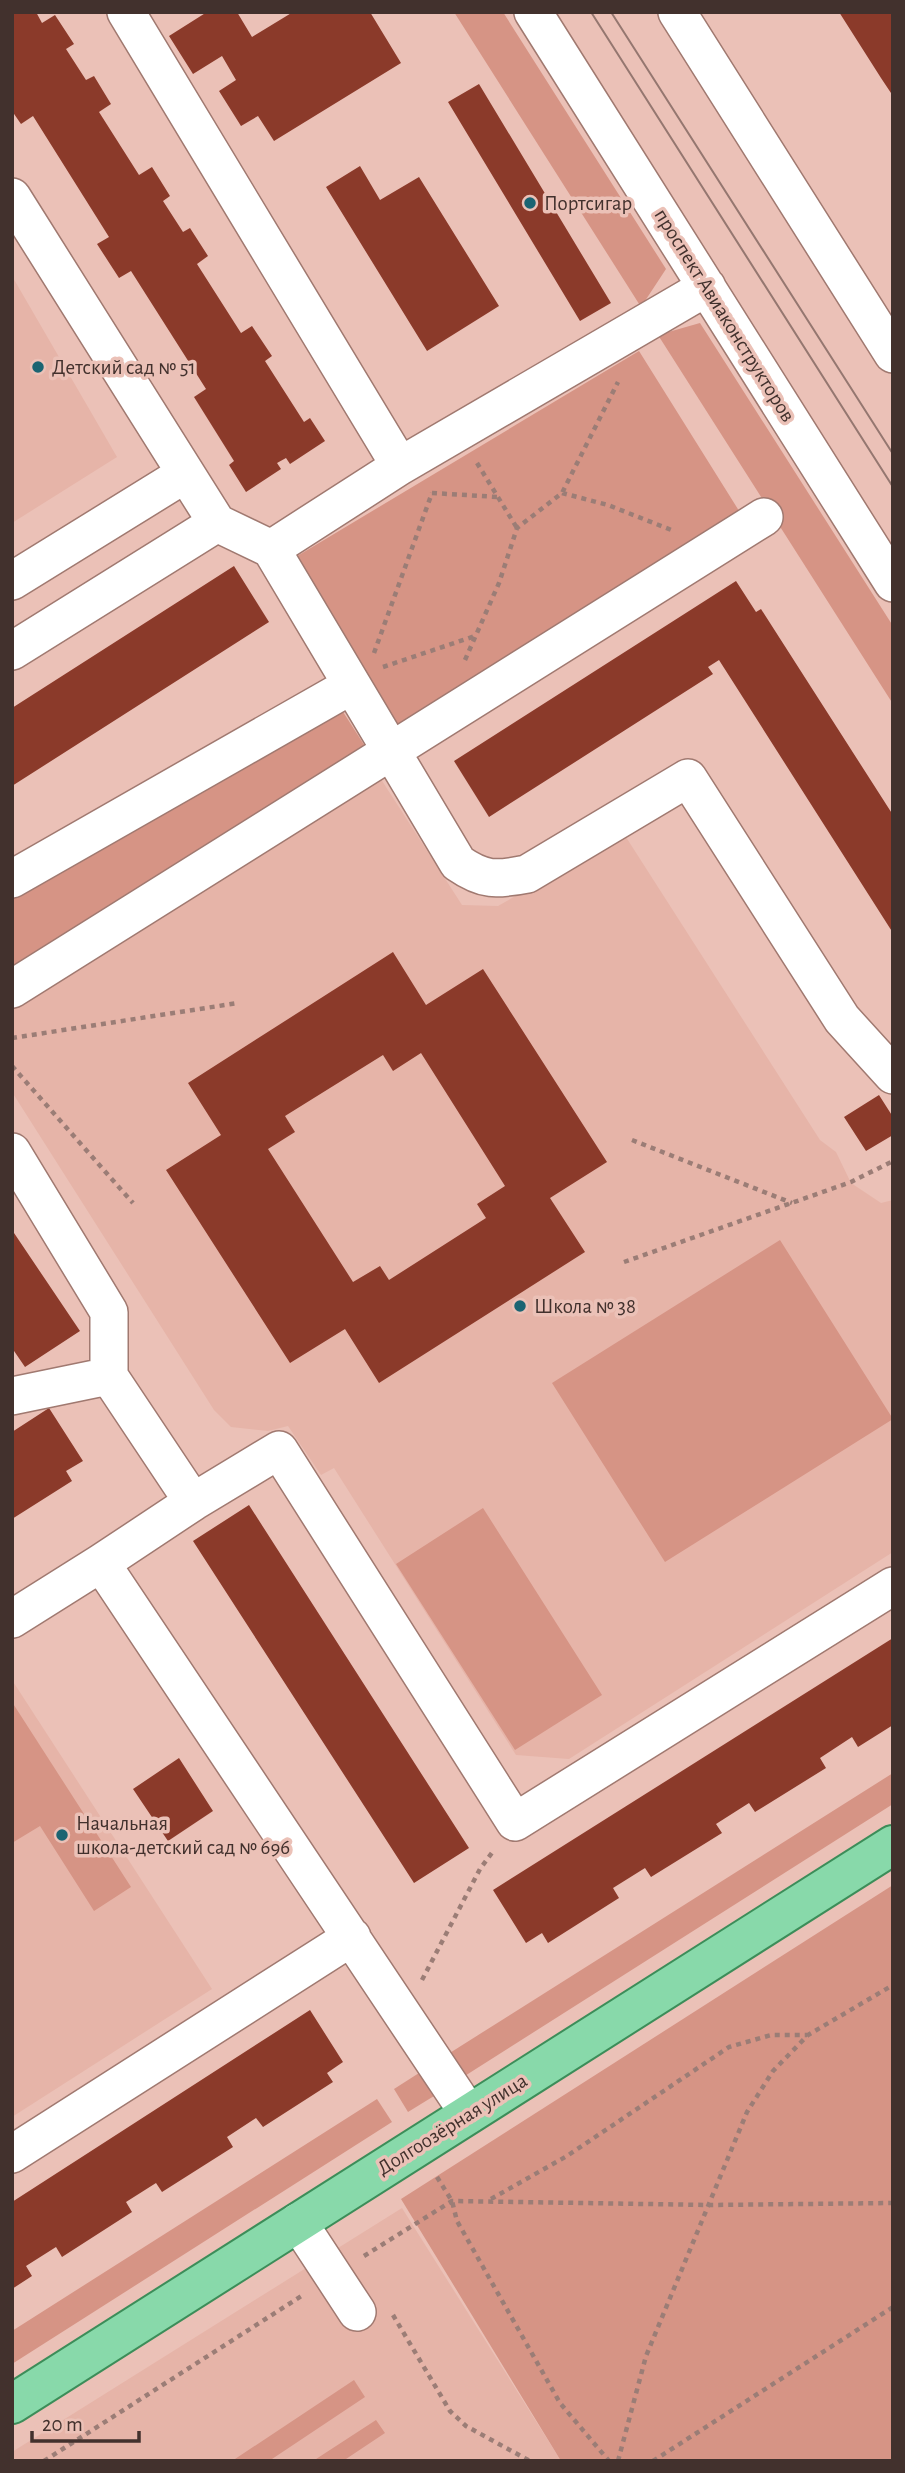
<svg xmlns="http://www.w3.org/2000/svg" width="905" height="2473" font-family="'Alegreya Sans',sans-serif">
	<style>
		.built { fill: #e6b4a8 }
		.green { fill: #d69485 }
		.building { fill: #8b3a2a; fill-rule: evenodd }
		.lines { fill: none; stroke-linecap: round; stroke-linejoin: round }
		.minor-casing { stroke: #a07970; stroke-width: 40 }
		.major-casing { stroke: #3c8d59; stroke-width: 42 }
		.path { stroke: #9b7d76; stroke-width: 4.5; stroke-dasharray: 5 5; stroke-linecap: butt }
		.minor { stroke: #fff; stroke-width: 37 }
		.major { stroke: #88d9aa; stroke-width: 38 }
		.tram { stroke: #957770; stroke-width: 2 }
		.poi-dot { fill: #1b6472; stroke: #ebc1b7; stroke-width: 2.5 }
		.labels { text-anchor: middle; stroke-width: 7; stroke-linejoin: round; paint-order: stroke }
		.poi-label { font-size: 21px; fill: #42312d; stroke: #ebc1b7; text-anchor: start }
		.street-label { font-size: 21px; fill: #42312d; stroke: #ebc1b7 }
	</style>
	<rect width="100%" height="100%" fill="#ebc1b7"/>
	<path class="built" d="M12,276L117,457L12,523Z
		M377,773L462,905L498,906L624,834L820,1140L836,1152L851,1183L881,1203L893,1200V1552L569,1759L516,1755L334,1468L321,1475L288,1426L268,1431L231,1427L214,1410L12,1092V1007Z
		M12,1680L212,1989L12,2117Z
		M402,2208L561,2461H12V2452Z"/>
	<path class="green" d="M454,12H503L666,269L641,307Z
		M700,323L893,626V704L658,335Z
		M639,351L741,514L398,735L294,558Z
		M338,704L370,754L12,976V892Z
		M780,1240L893,1419L665,1562L552,1383Z
		M483,1508L602,1695L515,1750L396,1564Z
		M12,1702L131,1887L94,1911L40,1826L12,1843Z
		M893,1773V1804L460,2079L445,2056Z
		M893,1885V2461H561L401,2199Z
		M419,2073L434,2096L408,2112L394,2089Z
		M377,2099L392,2122L12,2364V2331Z
		M354,2380L365,2397L269,2461H232Z
		M376,2420L385,2433L343,2461H313Z"/>
	<path class="building" d="M12,12H36L42,23L55,15L74,44L66,49L86,80L94,76L111,104L99,112L139,175L152,167L170,196L163,201L183,232L190,228L208,256L197,264L241,333L252,326L272,356L265,361L304,422L310,418L325,441L290,464L286,458L277,463L281,469L246,492L229,465L234,461L194,397L206,389L131,271L119,278L97,244L109,237L33,116L21,124L12,111Z
		M207,12H237L252,37L293,12H370L401,63L274,141L258,116L241,126L219,91L236,80L222,56L193,74L169,36Z
		M839,12H893V96L881,78Z
		M479,84L611,303L580,321L448,102Z
		M360,166L380,200L419,177L499,306L427,351L326,187Z
		M234,566L269,622L12,786V708Z
		M736,581L756,612L761,609L893,815V933L719,660L708,667L713,674L489,817L454,761Z
		M393,952L426,1005L483,969L607,1162L550,1198L585,1252L379,1383L345,1329L290,1363L166,1170L221,1135L188,1083ZM421,1053L505,1186L477,1204L486,1218L389,1280L380,1266L353,1282L268,1149L295,1132L285,1116L383,1055L393,1071Z
		M879,1095L893,1117V1135L866,1151L844,1117Z
		M12,1230L80,1331L25,1367L12,1348Z
		M49,1408L83,1461L66,1471L72,1481L12,1519V1432Z
		M249,1505L469,1848L414,1883L193,1541Z
		M893,1638V1725L858,1747L852,1737L820,1758L826,1768L755,1812L749,1803L716,1824L722,1833L651,1877L645,1868L613,1888L619,1898L548,1943L542,1933L526,1943L493,1890Z
		M179,1758L213,1811L168,1841L133,1789Z
		M310,2010L343,2062L327,2073L333,2082L263,2127L256,2118L227,2137L233,2147L162,2192L156,2183L126,2202L132,2212L62,2257L56,2247L26,2266L32,2276L12,2289V2202Z"/>
	<g class="lines">
		<defs>
			<path id="minor" d="M126,12L400,466
				M533,12L893,583
				M677,12L893,354
				M12,197L217,523L271,549
				M12,581L185,474
				M12,651L217,523
				M352,685L458,863C484,881 496,880 527,874L688,778L842,1019L893,1075
				M12,879L352,685L271,549L400,466L707,287
				M12,989L764,517
				M12,1152L109,1312V1376
				M12,1396L109,1376L193,1502L101,1563L469,2114
				M193,1502L279,1450L515,1822L893,1586
				M12,1619L101,1563
				M12,2154L352,1937
				M298,2222L357,2312"/>
			<path id="major" d="M12,2404L893,1845"/>
		</defs>
		<use href="#minor" class="minor-casing"/>
		<use href="#major" class="major-casing"/>
		<path class="path" d="M477,463L517,528
			M432,493L498,497
			M562,493L608,505L674,531
			M374,653L432,493
			M465,660L499,583L517,528L562,493L618,382
			M383,667L475,636
			M12,1038L238,1003
			M12,1066L133,1203
			M632,1140L792,1203
			M624,1262L851,1182L893,1161
			M422,1980L480,1869L494,1850
			M437,2177L452,2201L457,2221L560,2403L609,2461
			M491,2199L567,2156L729,2047L771,2035H807
			M364,2256L452,2201L711,2205L893,2203
			M393,2315L450,2411L466,2426L530,2461
			M44,2461L303,2295
			M618,2461L646,2356L747,2112L773,2071L808,2035L893,1985
			M653,2461L893,2307"/>
		<use href="#minor" class="minor"/>
		<use href="#major" class="major"/>
		<path class="tram" d="M591,12L893,487
			M611,12L893,454"/>
	</g>
	<g class="poi-dot">
		<circle cx="530" cy="203" r="7"/>
		<circle cx="38" cy="367" r="7"/>
		<circle cx="520" cy="1306" r="7"/>
		<circle cx="62" cy="1835" r="7"/>
	</g>
	<g class="labels">
		<g class="poi-label">
			<text x="544" y="210">Портсигар</text>
			<text x="52" y="374">Детский сад № 51</text>
			<text x="534" y="1313">Школа № 38</text>
			<text x="76" y="1830">Начальная<tspan x="76" dy="24">школа-детский сад № 696</tspan></text>
		</g>
		<g class="street-label">
			<text transform="translate(725 315) rotate(58)" y="7">проспект Авиаконструкторов</text>
			<text transform="translate(452 2124) rotate(-32)" y="7">Долгоозёрная улица</text>
		</g>
	</g>
	<rect width="905" height="2473" fill="none" stroke="#42312d" stroke-width="28"/>
	<path d="M32 2431v10h107v-10" fill="none" stroke="#42312d" stroke-width="3.5"/>
	<text x="42" y="2431" font-size="21" fill="#42312d" stroke="#ebc1b7" stroke-width="5" paint-order="stroke">20 m</text>
</svg>
